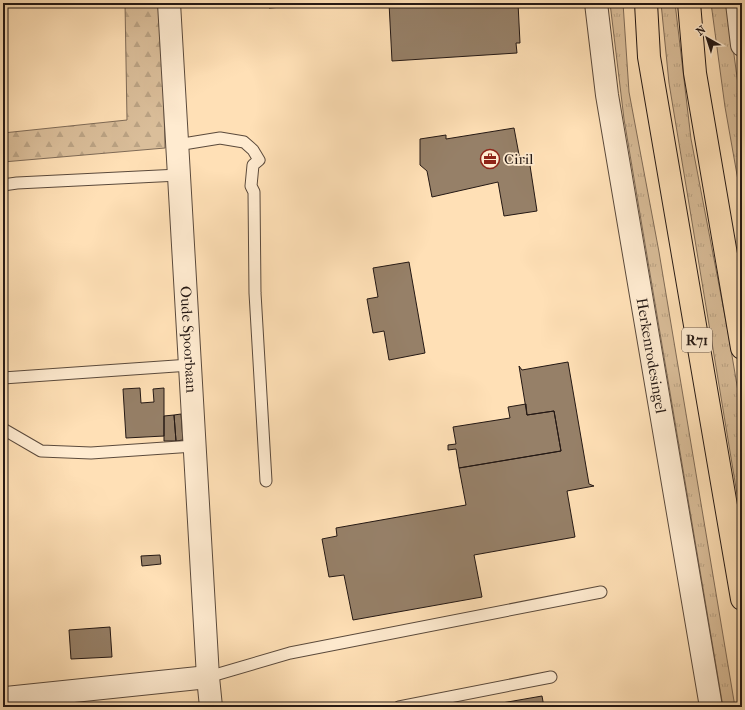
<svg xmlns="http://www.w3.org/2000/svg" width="745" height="710" font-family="'IM FELL French Canon',serif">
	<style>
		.grass { fill: url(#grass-tufts); stroke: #7f6b57 }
		.forest { fill: url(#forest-firs); stroke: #7f6b57 }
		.building { fill: #968068; stroke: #241814 }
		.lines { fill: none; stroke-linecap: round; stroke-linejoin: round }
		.service-casing { stroke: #5b4a3c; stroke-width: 13 }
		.minor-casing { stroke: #5b4a3c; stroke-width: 24 }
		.tertiary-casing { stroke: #5b4a3c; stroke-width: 24 }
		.trunk-casing { stroke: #241814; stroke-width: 24 }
		.service { stroke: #ffebd0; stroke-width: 11 }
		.minor { stroke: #ffebd0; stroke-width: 22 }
		.tertiary { stroke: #ffebd0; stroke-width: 22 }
		.trunk { stroke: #ffe0b6; stroke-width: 22 }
		.labels { text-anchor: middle; stroke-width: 3.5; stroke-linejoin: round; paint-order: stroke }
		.shield { fill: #ffebd0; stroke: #66574c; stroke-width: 1 }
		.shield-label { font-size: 14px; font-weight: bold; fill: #241814 }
		.poi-label { font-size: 15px; fill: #241814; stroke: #ffebd0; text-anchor: start }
		.street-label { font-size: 15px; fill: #241814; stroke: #ffebd0 }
	</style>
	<defs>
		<pattern id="grass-tufts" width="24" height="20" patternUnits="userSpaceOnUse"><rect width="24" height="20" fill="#dabe9a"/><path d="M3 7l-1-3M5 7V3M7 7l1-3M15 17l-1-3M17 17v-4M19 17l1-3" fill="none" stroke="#bba384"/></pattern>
		<pattern id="forest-firs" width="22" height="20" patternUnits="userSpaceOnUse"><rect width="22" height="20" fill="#dabe9a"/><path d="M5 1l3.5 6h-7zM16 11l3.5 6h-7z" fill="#bba384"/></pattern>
	</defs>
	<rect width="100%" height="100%" fill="#ffe0b6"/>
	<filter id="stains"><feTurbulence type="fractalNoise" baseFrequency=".005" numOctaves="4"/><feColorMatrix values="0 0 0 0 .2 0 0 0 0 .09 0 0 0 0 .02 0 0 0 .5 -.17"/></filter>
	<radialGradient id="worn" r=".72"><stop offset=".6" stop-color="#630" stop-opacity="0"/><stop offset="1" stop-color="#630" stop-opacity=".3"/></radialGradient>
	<path class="grass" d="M610,3H623L629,92L659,252L735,707H723L624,119Z
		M661,3H675L691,139L728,332L742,415V524L669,83Z
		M711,3H727L742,114V203L725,107Z"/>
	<path class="forest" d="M125,3H159L163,70L165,148L3,162V133L127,120Z"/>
	<path class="building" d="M269,3H338L269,8Z
		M389,3H518L520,43H516L517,53L392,61Z
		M514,128L520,160L529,159L537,211L504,216L498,182L432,197L427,171L420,165V139L446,135V139Z
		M409,262L425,353L389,360L384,331L373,333L367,299L378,297L373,268Z
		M568,362L589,484L594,486L567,491L575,537L474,555L482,597L353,620L344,575L329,577L322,539L337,536L336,528L466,505L459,468L561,451L554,411L527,415L519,366L522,370Z
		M140,388L141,403L154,402L153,389L164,388V436L126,438L123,389Z
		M526,404L527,415L554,411L561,451L459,468L456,449L448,450V445L456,444L453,427L510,418L508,407Z
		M181,414L183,440L176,441L174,415Z
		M174,415L176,441H164V416Z
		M160,555L161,564L142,566L141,556Z
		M110,627L112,657L71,659L69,630Z
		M542,696L544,707H479Z"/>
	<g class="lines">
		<defs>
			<path id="service" d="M177,145L220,138L244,142L253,150L259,160L253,165L251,186L254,192L255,293L266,481
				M3,185L17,183L179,175
				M3,378L190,365
				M3,429L41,451L91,453L194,446
				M208,677L290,653L601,592
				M399,707L551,677"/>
			<g id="minor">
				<path id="s1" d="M169,3L208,677L211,707"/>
				<path d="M3,697L6,698L208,677"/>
			</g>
			<g id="tertiary">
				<path id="s2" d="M596,3L607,95L711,707"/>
				<path d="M737,3L742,45"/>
			</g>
			<path id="trunk" d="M646,3L649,57L742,599
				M689,3L695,73L742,348"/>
		</defs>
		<use href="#service" class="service-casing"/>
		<use href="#minor" class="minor-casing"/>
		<use href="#tertiary" class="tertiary-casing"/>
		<use href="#trunk" class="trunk-casing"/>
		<use href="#service" class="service"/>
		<use href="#minor" class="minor"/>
		<use href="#tertiary" class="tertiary"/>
		<use href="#trunk" class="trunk"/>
	</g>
	<defs>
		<symbol id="office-ring" viewBox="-11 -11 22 22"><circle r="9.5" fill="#ffebd0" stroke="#8f2418" stroke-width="1.5"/><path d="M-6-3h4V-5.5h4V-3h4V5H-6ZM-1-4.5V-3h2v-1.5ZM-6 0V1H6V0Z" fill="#8f2418"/></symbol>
	</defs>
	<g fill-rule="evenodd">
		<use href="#office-ring" x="479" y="148" width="22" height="22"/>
	</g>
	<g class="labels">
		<rect class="shield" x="682" y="328" width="30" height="24" rx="3"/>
		<g class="shield-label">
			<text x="697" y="345">R71</text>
		</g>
		<g class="poi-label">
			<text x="504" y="164">Ciril</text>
		</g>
		<g class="street-label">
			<text dy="5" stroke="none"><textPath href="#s1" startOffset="337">Oude Spoorbaan</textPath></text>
			<text dy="5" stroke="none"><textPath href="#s2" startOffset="357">Herkenrodesingel</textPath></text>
		</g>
	</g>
	<rect width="745" height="710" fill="none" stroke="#ffe0b6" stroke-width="16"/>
	<rect x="4" y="4" width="737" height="702" fill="none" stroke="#241814" stroke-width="2"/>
	<rect x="8" y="8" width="729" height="694" fill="none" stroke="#241814"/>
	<g transform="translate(707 38) rotate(321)" stroke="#ffebd0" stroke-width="3" paint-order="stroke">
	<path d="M0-3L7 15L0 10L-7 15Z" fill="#241814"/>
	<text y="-6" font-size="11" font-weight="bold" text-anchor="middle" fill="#241814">N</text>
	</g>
	<rect width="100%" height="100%" filter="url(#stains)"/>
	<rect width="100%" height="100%" fill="url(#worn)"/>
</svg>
